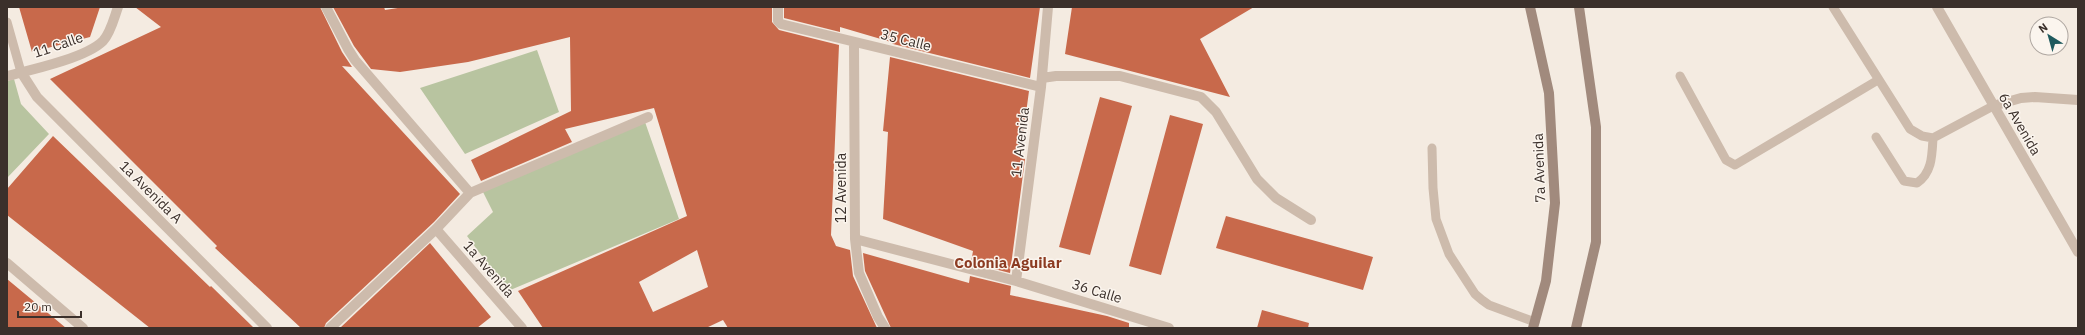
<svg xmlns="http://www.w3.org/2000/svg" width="2085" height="335" font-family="'IBM Plex Sans',sans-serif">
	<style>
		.green { fill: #b8c4a0 }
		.building { fill: #c8694b; fill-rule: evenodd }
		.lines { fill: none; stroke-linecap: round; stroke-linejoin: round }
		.service { stroke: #cdbbac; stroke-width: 9 }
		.minor { stroke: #cdbbac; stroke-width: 10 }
		.tertiary { stroke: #cdbbac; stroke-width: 10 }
		.secondary { stroke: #a18a7d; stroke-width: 10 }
		.labels { text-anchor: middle; stroke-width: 3; stroke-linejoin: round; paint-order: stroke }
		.street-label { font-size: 14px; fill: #3b302b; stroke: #fbf5ee }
		.neighbourhood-label { font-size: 15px; font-weight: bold; fill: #8c3b22; stroke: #fbf5ee }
	</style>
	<rect width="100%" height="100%" fill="#f4ebe1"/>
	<path class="green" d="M537,50L559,112L465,154L420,88Z
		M14,79L21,104L49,134L7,178V81Z
		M645,122L679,219L508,291L467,236L493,212L483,192Z"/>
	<path class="building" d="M19,7H100L90,37L32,52Z
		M135,7H320L342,52L352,67L342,66L460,194L434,222L326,323L324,328H301L215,248L217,246L50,79L161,27Z
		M333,7H384L385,10L404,7H772V22L779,30L839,45L831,235L836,246L850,250L853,276L877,328H728L723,320L706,328H543L518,291L687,216L654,108L565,129L572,142L481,181L471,160L571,111L570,37L468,62L400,72L371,69L354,46ZM697,250L708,287L653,312L639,282Z
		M784,7H1040L1030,78L893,44L891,42L840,27V32L784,18Z
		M1072,7H1254L1200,39L1230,97L1065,54Z
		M890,57L1029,91L1020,158L1025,159L1010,273L971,263L973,251L883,219L888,132L883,131Z
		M1100,97L1132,106L1090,255L1059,247Z
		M1170,115L1203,124L1161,275L1129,266Z
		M53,136L210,287L211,286L254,328H150L7,215V189Z
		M1226,216L1373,257L1363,290L1216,248Z
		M430,243L491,317L477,328H340Z
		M863,253L969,283L970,276L1011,286L1010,295L1107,316L1129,323V328H891L865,271Z
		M7,279L66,328H7Z
		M1262,310L1309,323L1308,328H1257Z"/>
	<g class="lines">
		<path class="service" d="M1833,7L1910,129L1922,136L1933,138L1993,106
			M7,22L21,72
			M1680,76L1726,160L1735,165L1878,80
			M1876,137L1904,181L1917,183C1932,173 1932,156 1933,138
			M1432,148L1433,188L1436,219L1449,254L1475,294L1482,300L1489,305L1535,322"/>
		<path class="minor" d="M326,7L348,49L355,60L470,193
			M778,7V21L781,24L1041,87
			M854,42L855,239L859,273L878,317L885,328
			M21,72L37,97L267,328
			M7,76C31,70 86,58 103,41C111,32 114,18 118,7
			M1042,78L1056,76H1120L1201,97L1216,112L1257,179L1276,198L1311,220
			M1993,106L2021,98L2035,97L2078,100
			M436,229L522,328
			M855,239L1016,281L1169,328
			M7,263L83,328
			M1016,281L1041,87L1048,7
			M330,328L436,229L470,193L648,117"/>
		<path class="tertiary" d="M1937,7L2078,252"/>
		<path class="secondary" d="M1530,7L1549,93L1555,203L1546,281L1533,328
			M1576,328L1596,242V127L1579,7"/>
	</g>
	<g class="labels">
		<g class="street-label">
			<text transform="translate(906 40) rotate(14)" y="5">35 Calle</text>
			<text transform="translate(58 45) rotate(-19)" y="5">11 Calle</text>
			<text transform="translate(2020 124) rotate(60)" y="5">6a Avenida</text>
			<text transform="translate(1020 142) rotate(-83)" y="5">11 Avenida</text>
			<text transform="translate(1539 168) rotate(-92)" y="5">7a Avenida</text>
			<text transform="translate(841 188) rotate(-90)" y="5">12 Avenida</text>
			<text transform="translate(151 192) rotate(45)" y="5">1a Avenida A</text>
			<text transform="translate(489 269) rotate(49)" y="5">1a Avenida</text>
			<text transform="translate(1097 291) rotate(17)" y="5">36 Calle</text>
		</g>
		<g class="neighbourhood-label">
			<text x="1008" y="268">Colonia Aguilar</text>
		</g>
	</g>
	<rect width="2085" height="335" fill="none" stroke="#3b302b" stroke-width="16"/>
	<g transform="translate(2049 36) rotate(323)"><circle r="19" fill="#fbf5ee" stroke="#aea6a0"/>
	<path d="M0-3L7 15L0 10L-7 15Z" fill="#1f5a5e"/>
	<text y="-6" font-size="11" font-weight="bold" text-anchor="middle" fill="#3b302b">N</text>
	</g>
	<path d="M18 311v6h63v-6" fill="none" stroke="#3b302b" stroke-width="2"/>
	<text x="24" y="311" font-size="12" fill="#3b302b" stroke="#fbf5ee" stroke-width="3" paint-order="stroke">20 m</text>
</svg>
